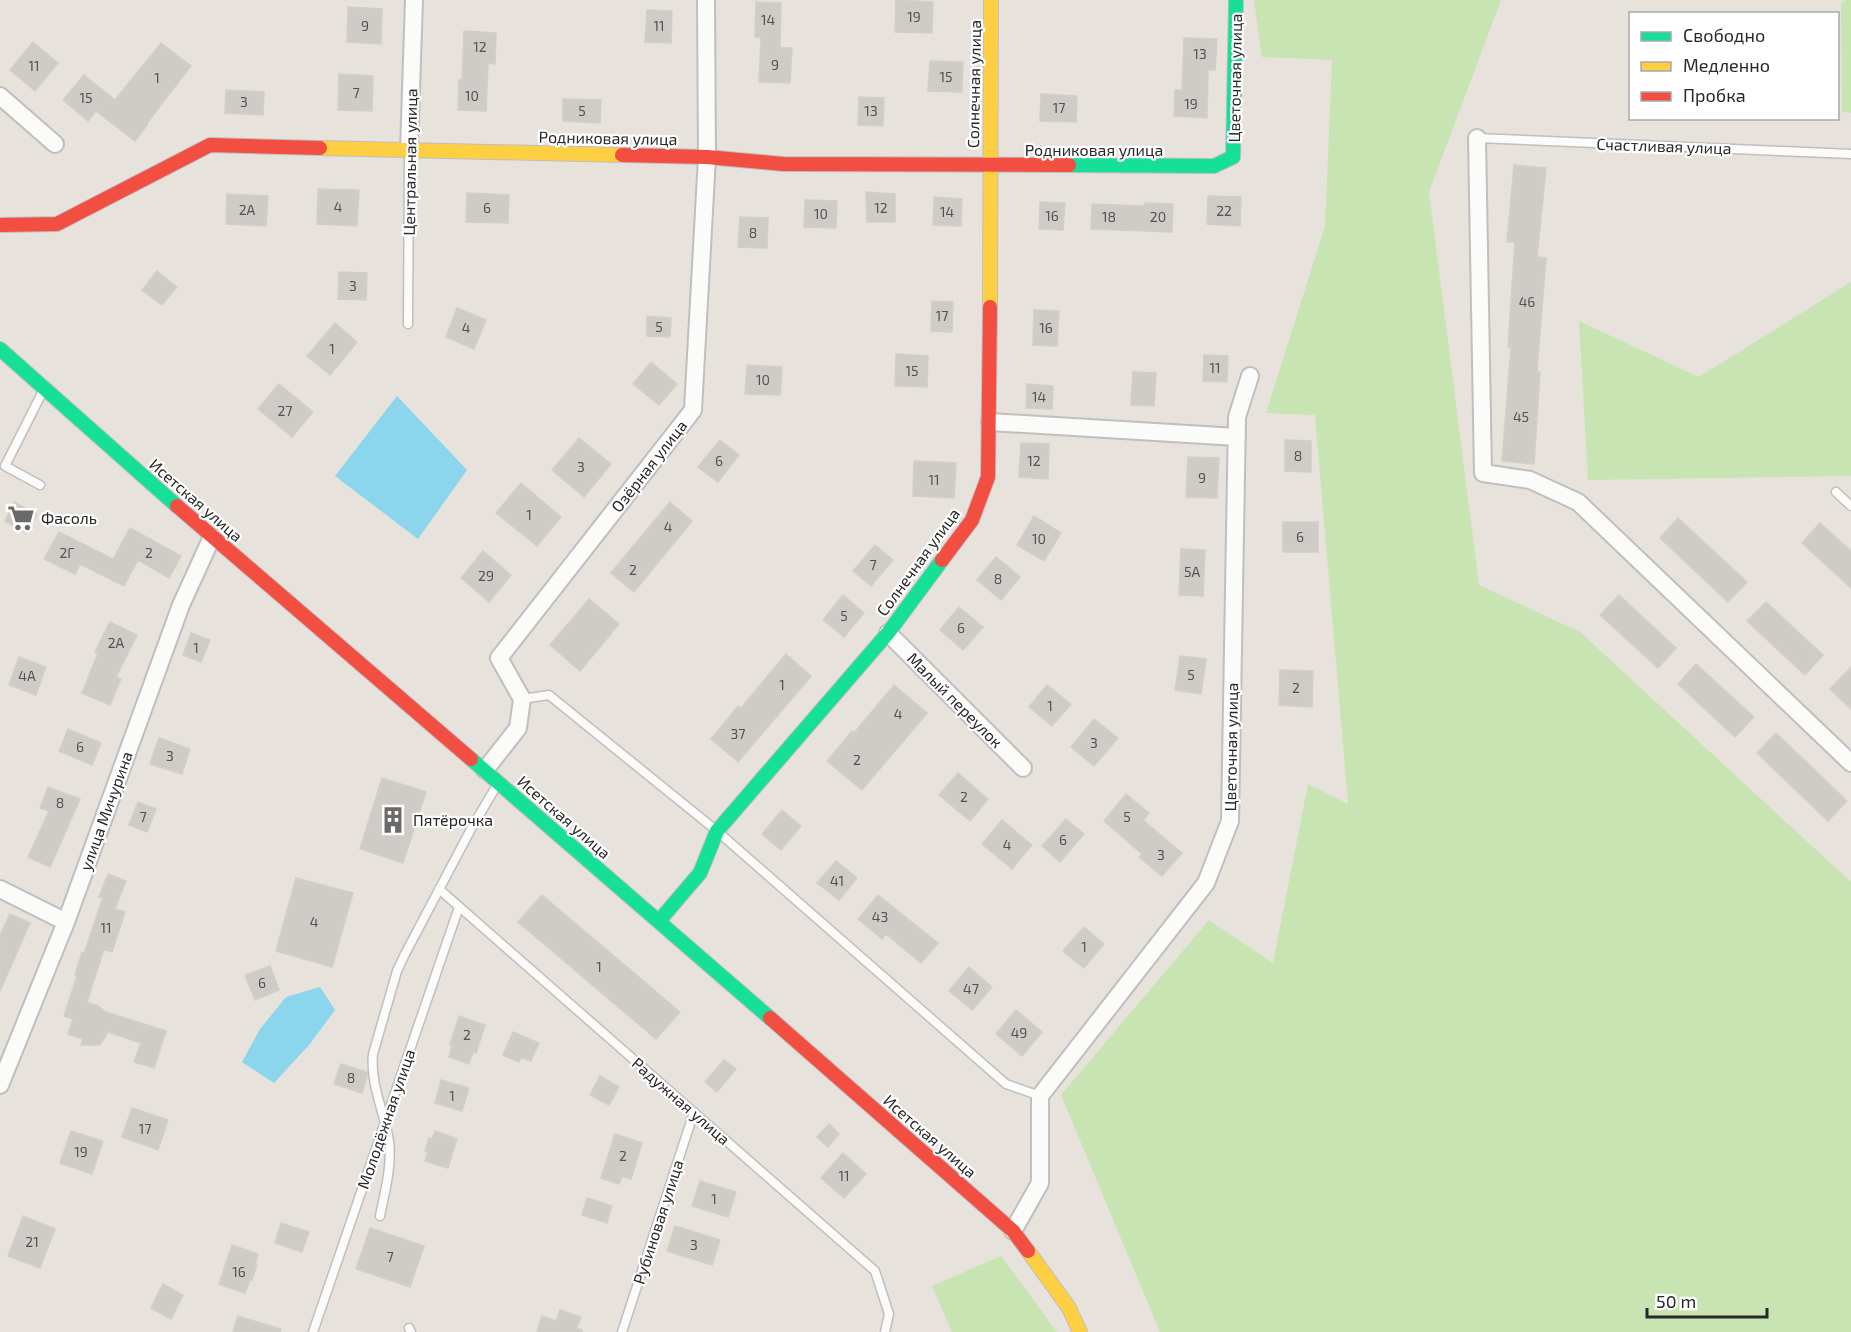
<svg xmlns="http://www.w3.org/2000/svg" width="1851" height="1332" font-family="'Exo 2',sans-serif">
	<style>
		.green { fill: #c8e4b3 }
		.water { fill: #8bd5ed }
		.building { fill: #cfccc8; stroke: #d2cec8; stroke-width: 1.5 }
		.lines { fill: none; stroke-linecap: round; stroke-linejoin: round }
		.lane-casing { stroke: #c0bebe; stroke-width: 11 }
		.street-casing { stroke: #c0bebe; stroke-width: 20 }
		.fast-casing { stroke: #c0bebe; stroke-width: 16 }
		.slow-casing { stroke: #c0bebe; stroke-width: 16 }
		.jam-casing { stroke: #c0bebe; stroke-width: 16 }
		.lane { stroke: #fbfbfa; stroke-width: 8 }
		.street { stroke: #fbfbfa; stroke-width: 16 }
		.fast { stroke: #16e098; stroke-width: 14 }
		.slow { stroke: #ffcf43; stroke-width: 14 }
		.jam { stroke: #f24e42; stroke-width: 14 }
		.labels { text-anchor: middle; stroke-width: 4.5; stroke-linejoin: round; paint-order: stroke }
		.number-label { font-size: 14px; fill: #525251 }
		.street-label { font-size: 16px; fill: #282828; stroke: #fff }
		.poi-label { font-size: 16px; fill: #282828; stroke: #fff; text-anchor: start }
	</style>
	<rect width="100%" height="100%" fill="#e7e2dc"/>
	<path class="green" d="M1254,0H1501L1429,192L1479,585L1580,632L1851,882V1332H1160L1061,1095L1209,920L1273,963L1308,784L1348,804L1315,415L1266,413L1325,226L1332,60L1262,57Z
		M1846,0H1851V113L1842,112L1841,3Z
		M1851,282V476L1588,480L1579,321L1699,377Z
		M1001,1256L1057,1332H952L932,1286Z"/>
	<path class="water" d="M397,396L467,470L418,539L335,476Z
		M320,987L335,1010L309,1045L274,1083L242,1062L260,1029L286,997Z"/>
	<path class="building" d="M896,0L933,2L932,33L895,32Z
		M756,2L781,3L780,48H792L790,83L759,82L761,37H755Z
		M348,7L382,9L381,44L347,42Z
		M647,10L672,11L671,43L645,42Z
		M464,31L496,33L495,64L488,63L486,111L458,110L459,80H462Z
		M1184,38L1217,39L1215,70H1208L1207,118L1174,116L1175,90H1182Z
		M33,42L58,63L35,91L10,70Z
		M161,43L191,66L147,123L148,124L135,141L96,111L88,121L63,100L84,75L115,100Z
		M930,61L963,62L962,92L928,91Z
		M339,74L373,76L372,111L338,110Z
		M226,90L264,92L263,115L225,113Z
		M1041,94L1077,96L1076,122L1040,121Z
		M859,97L884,98L883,126L858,125Z
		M563,99L601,100L600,123L563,121Z
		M1514,165L1546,168L1537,257L1546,258L1537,372H1540L1534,464L1502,461L1511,347H1508L1515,242H1507Z
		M318,189L359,190L357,226L317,224Z
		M866,192L895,194V222H867Z
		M467,193L509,195L508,223L466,222Z
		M227,194L268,196L266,226L226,224Z
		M1208,196L1241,197L1240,226L1207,224Z
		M934,197L962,199L961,226L933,225Z
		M805,200L837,201L836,228L804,227Z
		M1040,202L1065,203L1063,230L1039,229Z
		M1145,203L1173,204L1172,232L1091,229L1092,204L1145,206Z
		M740,217L768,218L767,248L738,247Z
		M157,271L177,287L162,305L142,290Z
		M339,272L367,273L366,300L338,299Z
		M932,301L953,302L952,332L931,331Z
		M457,308L486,320L474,349L446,337Z
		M1034,310L1059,311L1057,346L1033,345Z
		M647,316L671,318L670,337L647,336Z
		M335,323L357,342L330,375L307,356Z
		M896,354L928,356L927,387L895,386Z
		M1204,355L1228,356L1227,382L1203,381Z
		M651,362L677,384L659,405L633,384Z
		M747,365L782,367L780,395L745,394Z
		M1133,372L1156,373L1154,406L1131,405Z
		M279,384L313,412L292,437L258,409Z
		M1027,384L1053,386L1052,409L1026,408Z
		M579,438L611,464L584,497L552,470Z
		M720,440L739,455L718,482L698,467Z
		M1285,440L1311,441V472L1285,471Z
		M1021,443L1049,444L1048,479L1019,477Z
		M1188,457L1219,458L1217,498L1186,497Z
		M914,461L956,463L954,498L913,496Z
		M521,483L561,517L537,546L496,513Z
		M14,502L37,514L26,533L5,521Z
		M670,502L692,521L634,592L611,573Z
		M1034,516L1061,533L1044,561L1017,545Z
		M1678,518L1747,582L1728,602L1660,538Z
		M1283,522H1318V552H1283Z
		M1820,523L1851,551V588L1802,543Z
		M130,528L181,556L169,578L138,560L124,586L80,564L75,574L44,559L59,532L113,559Z
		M875,545L893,560L871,586L853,571Z
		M1181,549L1205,550L1203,596L1179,595Z
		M483,551L511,575L489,602L461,578Z
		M996,557L1020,577L1001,600L977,580Z
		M843,595L864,613L844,637L823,620Z
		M1619,595L1676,648L1658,668L1600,615Z
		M589,599L619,624L580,671L550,645Z
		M1766,602L1823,655L1805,675L1747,621Z
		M959,607L983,627L963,650L940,630Z
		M110,622L137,635L116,677L121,679L110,705L82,693L98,653L95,652Z
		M191,633L210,640L201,662L183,655Z
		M786,654L811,676L738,762L711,739L738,706L741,708Z
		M1180,656L1206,659L1201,694L1175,690Z
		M19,657L46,667L36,695L9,685Z
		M1696,664L1754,717L1735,737L1678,684Z
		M1851,667V709L1830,689Z
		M1280,670L1313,671L1312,707L1279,705Z
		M894,685L927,713L862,790L827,761L852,731L854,733Z
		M1047,685L1071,704L1052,726L1029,707Z
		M1094,719L1118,738L1094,766L1071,747Z
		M68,729L101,743L92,765L59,751Z
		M1776,733L1847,801L1828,821L1757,753Z
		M159,738L190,749L182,774L150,764Z
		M958,773L988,799L970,821L939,795Z
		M382,778L426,792L403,863L360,849Z
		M48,787L80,799L50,867L28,857L49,811L40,808Z
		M1126,794L1149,813L1143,820L1182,853L1162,876L1139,857L1142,854L1104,821Z
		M138,802L156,809L147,832L129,825Z
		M782,810L801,826L781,850L762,834Z
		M1066,819L1084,834L1060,862L1042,846Z
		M1002,820L1032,845L1012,869L982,844Z
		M836,861L857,878L839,900L817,883Z
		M108,874L126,881L115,909L125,912L112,952L104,949L87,1002L98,1006L106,1012L166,1031L154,1068L134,1062L141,1043L108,1032L100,1045H81L83,1039L68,1034L73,1019L64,1016L77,976L75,975L82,952L84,953L103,898L99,897Z
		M296,878L353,893L332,967L276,951Z
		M542,895L680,1012L656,1039L518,922Z
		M878,895L938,943L921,963L886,934L882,939L858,919Z
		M10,914L30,923L0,991V935Z
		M1084,927L1104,944L1084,968L1063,951Z
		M270,966L279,990L255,1000L245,975Z
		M969,967L992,987L972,1010L949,991Z
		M1016,1010L1042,1032L1022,1056L996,1034Z
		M459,1016L485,1025L476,1053L473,1052L469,1064L449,1057L452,1045L450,1044Z
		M513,1032L539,1043L531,1061L521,1057L519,1062L503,1055Z
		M724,1060L736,1069L717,1092L705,1082Z
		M341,1064L367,1072V1077L362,1093L334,1084Z
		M600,1076L619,1087L609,1105L590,1095Z
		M441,1080L469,1088L462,1111L435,1103Z
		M132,1108L168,1120L158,1150L122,1137Z
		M829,1124L839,1134L828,1147L817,1137Z
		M71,1131L103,1141L92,1174L60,1163Z
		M435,1131L457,1139L448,1168L425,1161L428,1152L425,1151L429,1138L432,1139Z
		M615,1134L642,1143L631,1179L622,1176L619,1184L601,1178Z
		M843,1153L866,1174L844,1198L821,1178Z
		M700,1181L736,1192L728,1217L692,1206Z
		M587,1198L612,1206L607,1223L582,1215Z
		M23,1216L55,1229L40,1268L8,1256Z
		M281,1223L309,1232L302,1252L275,1243Z
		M675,1226L720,1240L712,1265L667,1251Z
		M370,1228L424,1246L410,1287L356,1269Z
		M232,1245L258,1254L255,1265H257L252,1280H250L245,1293L219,1284Z
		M163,1284L183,1295L171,1319L151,1308Z
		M560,1310L581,1317L577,1328L582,1330V1332H537L542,1316L556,1321Z
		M238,1316L281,1329L280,1332H233Z"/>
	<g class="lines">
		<defs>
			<path id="lane" d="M1477,138L1851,154
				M408,324L409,150
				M40,485L5,466L43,391
				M1836,492L1851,506
				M522,699L549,695L717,831L1006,1084L1040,1096
				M439,889L875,1271L889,1314L885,1332
				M380,1216C385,1191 392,1167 389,1141C384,1111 370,1084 373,1054L397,971L404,956L471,829L497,785
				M409,1328L411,1332
				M313,1332L459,907
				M622,1332L694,1112"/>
			<path id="street" d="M0,96L55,144
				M1477,138L1483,473L1530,480L1578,502L1851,763
				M409,150L414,0
				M990,422L1237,437
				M888,633L1023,768
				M485,770L518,728L522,699L499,658L693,410L707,157L706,0
				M0,889L66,922
				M0,1085L66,922L181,605L212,537
				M1013,1231L1040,1183V1096L1206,883L1230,821L1237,417L1250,376"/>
			<path id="fast" d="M1069,165L1214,166L1233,157L1236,0
				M0,349L177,506
				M471,759L770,1018
				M659,921L700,873L717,831L888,633L942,560"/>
			<path id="slow" d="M320,148L622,155
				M990,307L991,0
				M1028,1251L1069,1308L1080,1332"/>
			<path id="jam" d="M622,155L707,157L783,164L1069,165
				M0,225L57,224L210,145L320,148
				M177,506L471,759
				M942,560L972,520L988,477L990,307
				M770,1018L1013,1231L1028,1251"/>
		</defs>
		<use href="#lane" class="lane-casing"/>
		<use href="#street" class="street-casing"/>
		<use href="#fast" class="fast-casing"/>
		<use href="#slow" class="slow-casing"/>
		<use href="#jam" class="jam-casing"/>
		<use href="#lane" class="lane"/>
		<use href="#street" class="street"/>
		<use href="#fast" class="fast"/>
		<use href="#slow" class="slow"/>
		<use href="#jam" class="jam"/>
	</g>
	<defs>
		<symbol id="supermarket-bare" viewBox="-9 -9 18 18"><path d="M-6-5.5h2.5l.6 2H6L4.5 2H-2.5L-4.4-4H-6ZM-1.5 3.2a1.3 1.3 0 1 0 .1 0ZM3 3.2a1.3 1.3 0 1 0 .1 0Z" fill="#6b6967" stroke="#fff" stroke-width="2.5" paint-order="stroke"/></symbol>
		<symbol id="building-bare" viewBox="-9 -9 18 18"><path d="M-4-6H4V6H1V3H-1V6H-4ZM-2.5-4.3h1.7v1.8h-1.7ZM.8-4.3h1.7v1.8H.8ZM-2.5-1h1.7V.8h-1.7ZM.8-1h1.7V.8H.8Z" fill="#6b6967" stroke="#fff" stroke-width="2.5" paint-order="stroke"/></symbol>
	</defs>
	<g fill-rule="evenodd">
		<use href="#supermarket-bare" x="2" y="499" width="38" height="38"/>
		<use href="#building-bare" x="374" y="801" width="38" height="38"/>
	</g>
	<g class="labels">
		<g class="number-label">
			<text x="914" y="22">19</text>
			<text x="768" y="25">14</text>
			<text x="365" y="31">9</text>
			<text x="659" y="31">11</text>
			<text x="480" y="52">12</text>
			<text x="1200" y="59">13</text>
			<text x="775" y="70">9</text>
			<text x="34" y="71">11</text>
			<text x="946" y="82">15</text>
			<text x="157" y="83">1</text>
			<text x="356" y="98">7</text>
			<text x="472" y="101">10</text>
			<text x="86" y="103">15</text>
			<text x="244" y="107">3</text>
			<text x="1191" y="109">19</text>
			<text x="1059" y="113">17</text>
			<text x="582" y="116">5</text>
			<text x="871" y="116">13</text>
			<text x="338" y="212">4</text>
			<text x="487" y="213">6</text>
			<text x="881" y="213">12</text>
			<text x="247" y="215">2А</text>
			<text x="1224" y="216">22</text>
			<text x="947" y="217">14</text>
			<text x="821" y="219">10</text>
			<text x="1052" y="221">16</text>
			<text x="1109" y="222">18</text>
			<text x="1158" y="222">20</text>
			<text x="753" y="238">8</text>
			<text x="353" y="291">3</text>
			<text x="1527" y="307">46</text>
			<text x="942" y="321">17</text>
			<text x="659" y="332">5</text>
			<text x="466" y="333">4</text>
			<text x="1046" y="333">16</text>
			<text x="332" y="354">1</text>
			<text x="1215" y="373">11</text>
			<text x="912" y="376">15</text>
			<text x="763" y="385">10</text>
			<text x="1039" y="402">14</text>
			<text x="285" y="416">27</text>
			<text x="1521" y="422">45</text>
			<text x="1298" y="461">8</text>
			<text x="719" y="466">6</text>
			<text x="1034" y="466">12</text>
			<text x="581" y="472">3</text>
			<text x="1202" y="483">9</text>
			<text x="934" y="485">11</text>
			<text x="529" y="520">1</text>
			<text x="668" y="532">4</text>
			<text x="1300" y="542">6</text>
			<text x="1039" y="544">10</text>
			<text x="67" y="558">2Г</text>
			<text x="149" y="558">2</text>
			<text x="873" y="570">7</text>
			<text x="633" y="575">2</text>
			<text x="1192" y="577">5А</text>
			<text x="486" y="581">29</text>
			<text x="998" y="584">8</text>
			<text x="844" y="621">5</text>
			<text x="961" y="633">6</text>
			<text x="116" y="648">2А</text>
			<text x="196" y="653">1</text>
			<text x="1191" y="680">5</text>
			<text x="27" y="681">4А</text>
			<text x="782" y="690">1</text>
			<text x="1296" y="693">2</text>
			<text x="1050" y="711">1</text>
			<text x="898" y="719">4</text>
			<text x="738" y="739">37</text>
			<text x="1094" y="748">3</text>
			<text x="80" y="752">6</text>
			<text x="170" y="761">3</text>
			<text x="857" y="765">2</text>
			<text x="964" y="802">2</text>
			<text x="60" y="808">8</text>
			<text x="143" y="822">7</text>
			<text x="1127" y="822">5</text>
			<text x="1063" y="845">6</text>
			<text x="1007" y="850">4</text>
			<text x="1161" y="860">3</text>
			<text x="837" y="886">41</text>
			<text x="880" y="922">43</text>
			<text x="314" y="927">4</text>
			<text x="106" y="933">11</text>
			<text x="1084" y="952">1</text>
			<text x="599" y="972">1</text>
			<text x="262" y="988">6</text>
			<text x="971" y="994">47</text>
			<text x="1019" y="1038">49</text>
			<text x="467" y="1040">2</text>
			<text x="351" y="1083">8</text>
			<text x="452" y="1101">1</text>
			<text x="145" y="1134">17</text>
			<text x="81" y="1157">19</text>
			<text x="623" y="1161">2</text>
			<text x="844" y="1181">11</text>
			<text x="714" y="1204">1</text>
			<text x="32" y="1247">21</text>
			<text x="694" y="1250">3</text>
			<text x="390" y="1262">7</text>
			<text x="239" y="1277">16</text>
		</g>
		<g class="street-label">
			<text transform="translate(1235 78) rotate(-89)" y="6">Цветочная улица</text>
			<text transform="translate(974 84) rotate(-89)" y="6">Солнечная улица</text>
			<text transform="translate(608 138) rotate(1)" y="6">Родниковая улица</text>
			<text transform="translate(1664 146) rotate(2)" y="6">Счастливая улица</text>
			<text x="1094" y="156">Родниковая улица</text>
			<text transform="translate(410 162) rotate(-89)" y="6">Центральная улица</text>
			<text transform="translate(649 466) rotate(-52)" y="6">Озёрная улица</text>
			<text transform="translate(196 500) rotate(41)" y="6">Исетская улица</text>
			<text transform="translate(918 562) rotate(-54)" y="6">Солнечная улица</text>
			<text transform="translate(955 700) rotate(45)" y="6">Малый переулок</text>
			<text transform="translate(1231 747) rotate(-89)" y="6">Цветочная улица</text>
			<text transform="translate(106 811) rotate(-70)" y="6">улица Мичурина</text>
			<text transform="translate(564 817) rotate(41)" y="6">Исетская улица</text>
			<text transform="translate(681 1101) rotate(41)" y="6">Радужная улица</text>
			<text transform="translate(386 1119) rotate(-71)" y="6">Молодёжная улица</text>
			<text transform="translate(930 1136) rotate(41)" y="6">Исетская улица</text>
			<text transform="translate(658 1222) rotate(-72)" y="6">Рубиновая улица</text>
		</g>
		<g class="poi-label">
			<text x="41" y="524">Фасоль</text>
			<text x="413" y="826">Пятёрочка</text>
		</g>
	</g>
	<rect x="1629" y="12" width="210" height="108" fill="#ffffff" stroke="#a9a9a9" stroke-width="1.5"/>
	<rect x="1641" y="32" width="30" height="9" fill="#16e098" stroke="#a9a9a9" stroke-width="1.5"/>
	<text x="1683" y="42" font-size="18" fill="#282828">Свободно</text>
	<rect x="1641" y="62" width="30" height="9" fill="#ffcf43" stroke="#a9a9a9" stroke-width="1.5"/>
	<text x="1683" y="72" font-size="18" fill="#282828">Медленно</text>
	<rect x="1641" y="92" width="30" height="9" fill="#f24e42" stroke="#a9a9a9" stroke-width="1.5"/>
	<text x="1683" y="102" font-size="18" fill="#282828">Пробка</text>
	<path d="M1647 1308v9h120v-9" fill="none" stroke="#282828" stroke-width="3"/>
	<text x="1656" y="1308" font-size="18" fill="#282828" stroke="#ffffff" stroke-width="4.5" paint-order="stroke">50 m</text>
</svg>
